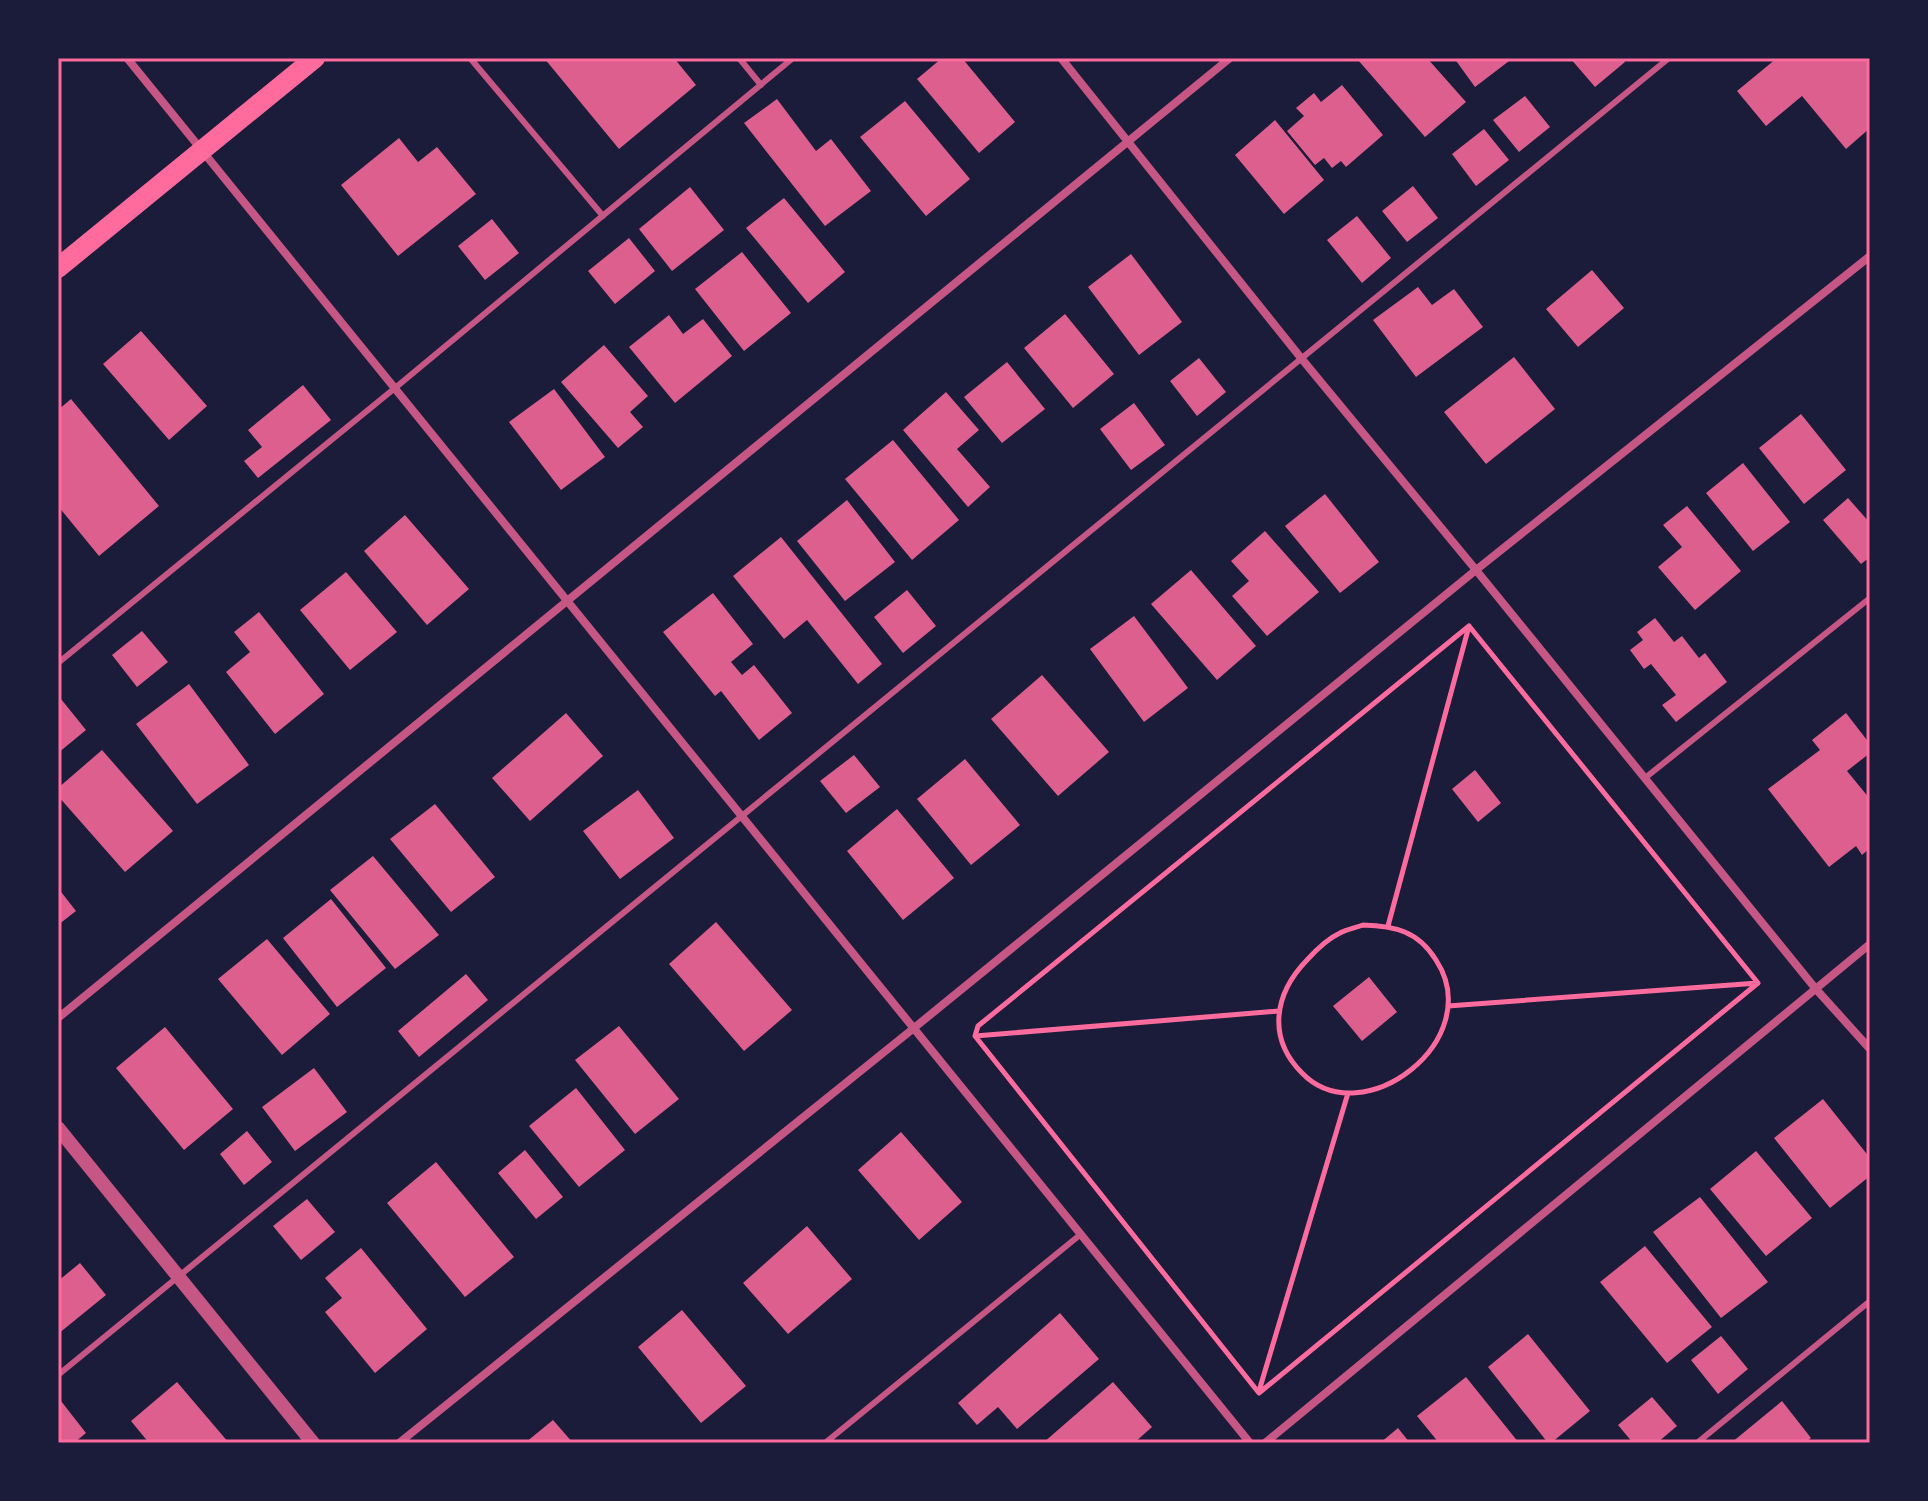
<svg xmlns="http://www.w3.org/2000/svg" width="1928" height="1501" font-family="'Public Sans',sans-serif">
	<style>
		.building { fill: #dd5f8e }
		.lines { fill: none; stroke-linecap: round; stroke-linejoin: round }
		.path { stroke: #ff6b9d; stroke-width: 5 }
		.service { stroke: #c65784; stroke-width: 6 }
		.minor { stroke: #c65784; stroke-width: 8 }
		.tertiary { stroke: #c65784; stroke-width: 14 }
		.primary { stroke: #ff6b9d; stroke-width: 20 }
		.neatline { fill: none; stroke: #ff6b9d; stroke-width: 3 }
	</style>
	<rect width="100%" height="100%" fill="#1b1b3a"/>
	<path class="building" d="M544,58H674L696,85L619,149Z
		M942,58H962L1015,122L979,153L917,79Z
		M1360,58H1427L1466,102L1425,137L1358,60Z
		M1454,58H1513L1475,87Z
		M1570,58H1621L1625,62L1595,87Z
		M1777,58H1870V128L1846,149L1802,96L1766,126L1737,91Z
		M1342,85L1383,135L1346,167L1341,161L1332,168L1324,158L1315,165L1287,131L1304,116L1296,108L1314,93L1321,102Z
		M1525,96L1550,127L1519,152L1493,120Z
		M777,99L816,151L831,139L871,191L825,226L744,123Z
		M905,101L970,179L926,216L860,137Z
		M1275,120L1324,180L1284,214L1235,155Z
		M1484,129L1509,160L1476,186L1452,154Z
		M399,138L418,162L437,147L476,194L398,256L341,185Z
		M1413,186L1438,218L1407,242L1382,211Z
		M690,187L724,230L672,271L639,229Z
		M784,198L845,272L808,303L746,228Z
		M1357,216L1391,258L1362,283L1327,240Z
		M492,219L519,253L485,280L458,246Z
		M629,238L655,271L615,304L588,271Z
		M742,252L791,313L744,351L695,289Z
		M1131,254L1182,322L1139,355L1088,287Z
		M1592,270L1624,308L1578,347L1546,309Z
		M1418,287L1432,305L1454,289L1483,327L1416,377L1373,320Z
		M1065,314L1114,374L1073,408L1024,348Z
		M669,315L683,334L703,319L732,356L675,403L629,347Z
		M141,331L207,406L169,440L103,364Z
		M604,345L648,396L630,412L643,427L618,448L561,382Z
		M1514,357L1555,409L1486,464L1444,412Z
		M1199,358L1226,392L1197,416L1170,381Z
		M1007,362L1045,409L1002,443L964,397Z
		M303,385L331,420L258,478L244,461L262,447L248,430Z
		M554,389L605,457L561,490L509,422Z
		M946,392L979,430L957,449L990,487L968,507L903,430Z
		M71,399L159,506L99,556L58,506V410Z
		M1134,403L1165,445L1131,470L1100,429Z
		M1801,414L1846,470L1804,504L1759,448Z
		M893,440L959,520L912,560L845,479Z
		M1743,463L1790,522L1753,551L1706,493Z
		M1325,494L1379,562L1340,593L1285,526Z
		M1848,498L1870,523V557L1861,564L1823,520Z
		M847,500L895,562L845,601L797,541Z
		M1687,506L1741,571L1695,610L1658,567L1682,547L1663,525Z
		M405,515L469,589L427,625L364,551Z
		M1265,531L1319,592L1267,636L1232,596L1249,581L1231,561Z
		M781,537L882,664L858,684L807,620L784,639L733,576Z
		M1191,570L1256,646L1217,680L1151,604Z
		M346,572L397,632L350,670L300,610Z
		M907,590L936,626L903,653L874,617Z
		M713,593L753,644L731,662L742,675L754,665L792,713L759,740L721,691L715,696L663,632Z
		M259,612L324,694L275,734L226,672L250,652L234,632Z
		M1134,616L1188,688L1144,722L1090,649Z
		M1655,618L1674,642L1682,636L1699,658L1705,653L1727,682L1676,722L1662,705L1676,695L1651,664L1644,669L1630,650L1643,640L1637,632Z
		M142,631L168,662L137,687L112,655Z
		M1042,675L1109,752L1058,796L991,719Z
		M189,684L249,765L197,804L136,724Z
		M61,699L86,730L58,753V701Z
		M566,713L603,756L530,821L492,778Z
		M1846,713L1870,744V753L1847,771L1870,799V848L1862,855L1856,846L1829,867L1768,789L1820,750L1812,740Z
		M102,750L173,831L125,872L58,796V788Z
		M854,755L880,787L846,813L820,781Z
		M965,759L1020,825L971,865L917,799Z
		M1475,770L1501,803L1478,822L1452,789Z
		M638,790L674,838L620,879L583,831Z
		M435,804L495,877L451,912L390,839Z
		M897,809L954,878L903,920L847,851Z
		M373,856L439,935L395,969L330,890Z
		M58,888L76,911L58,925Z
		M331,899L386,968L337,1007L283,938Z
		M716,922L792,1010L744,1051L669,964Z
		M267,939L330,1014L282,1055L218,979Z
		M466,974L488,1000L419,1057L398,1031Z
		M1369,977L1397,1012L1362,1041L1333,1006Z
		M619,1026L679,1099L635,1134L575,1060Z
		M165,1027L233,1109L184,1150L116,1068Z
		M314,1068L347,1112L295,1151L262,1107Z
		M576,1088L625,1150L579,1187L529,1126Z
		M1823,1099L1870,1158V1176L1830,1208L1774,1138Z
		M247,1131L272,1162L244,1185L220,1154Z
		M901,1132L962,1202L919,1240L858,1170Z
		M525,1150L563,1197L536,1219L498,1173Z
		M1756,1151L1812,1218L1766,1256L1710,1189Z
		M436,1162L514,1257L465,1297L387,1203Z
		M1700,1197L1768,1282L1721,1318L1653,1232Z
		M307,1199L335,1232L301,1260L273,1226Z
		M807,1226L852,1279L788,1334L743,1283Z
		M1645,1246L1712,1327L1667,1363L1600,1282Z
		M361,1248L427,1329L375,1373L325,1312L342,1298L325,1278Z
		M80,1263L106,1295L58,1334V1281Z
		M682,1310L746,1386L701,1423L638,1347Z
		M1060,1313L1099,1359L1017,1429L998,1407L977,1425L958,1403Z
		M1528,1334L1590,1411L1551,1443H1548L1488,1367Z
		M1721,1336L1748,1369L1718,1394L1691,1360Z
		M1466,1377L1519,1443H1439L1417,1416Z
		M177,1382L229,1443H149L131,1421Z
		M1113,1382L1152,1427L1134,1443H1043Z
		M1652,1397L1677,1426L1657,1443H1633L1618,1425Z
		M61,1401L86,1433L74,1443H58V1403Z
		M1782,1401L1811,1438L1805,1443H1731Z
		M553,1420L573,1443H525Z
		M1398,1428L1410,1443H1380Z"/>
	<g class="lines">
		<path class="path" d="M1363,925C1395,926 1418,931 1436,960C1488,1040 1362,1135 1302,1073C1267,1038 1274,994 1307,960C1316,950 1327,939 1340,933C1347,929 1355,928 1363,925Z
			M1388,926L1469,626
			M1448,1006L1758,983L1469,626
			M975,1036L1279,1011
			M1259,1391L1348,1093
			M1259,1393L975,1036L978,1026L1469,626
			M1259,1393L1758,983"/>
		<path class="service" d="M470,58L603,216
			M739,58L761,85
			M58,663L395,388L793,58
			M1645,778L1870,598
			M58,1375L1669,58
			M825,1443L1081,1234
			M1697,1443L1870,1301"/>
		<path class="minor" d="M127,58L1250,1443
			M1061,58L1301,358L1476,570L1815,988L1870,1049
			M58,1018L1230,58
			M399,1443L914,1028L1476,570L1870,256
			M1265,1443L1870,944"/>
		<path class="tertiary" d="M58,1128L313,1443"/>
		<path class="primary" d="M58,268L315,58"/>
	</g>
	<rect width="1928" height="1501" fill="none" stroke="#1b1b3a" stroke-width="120"/>
	<rect x="60" y="60" width="1808" height="1381" class="neatline"/>
</svg>
